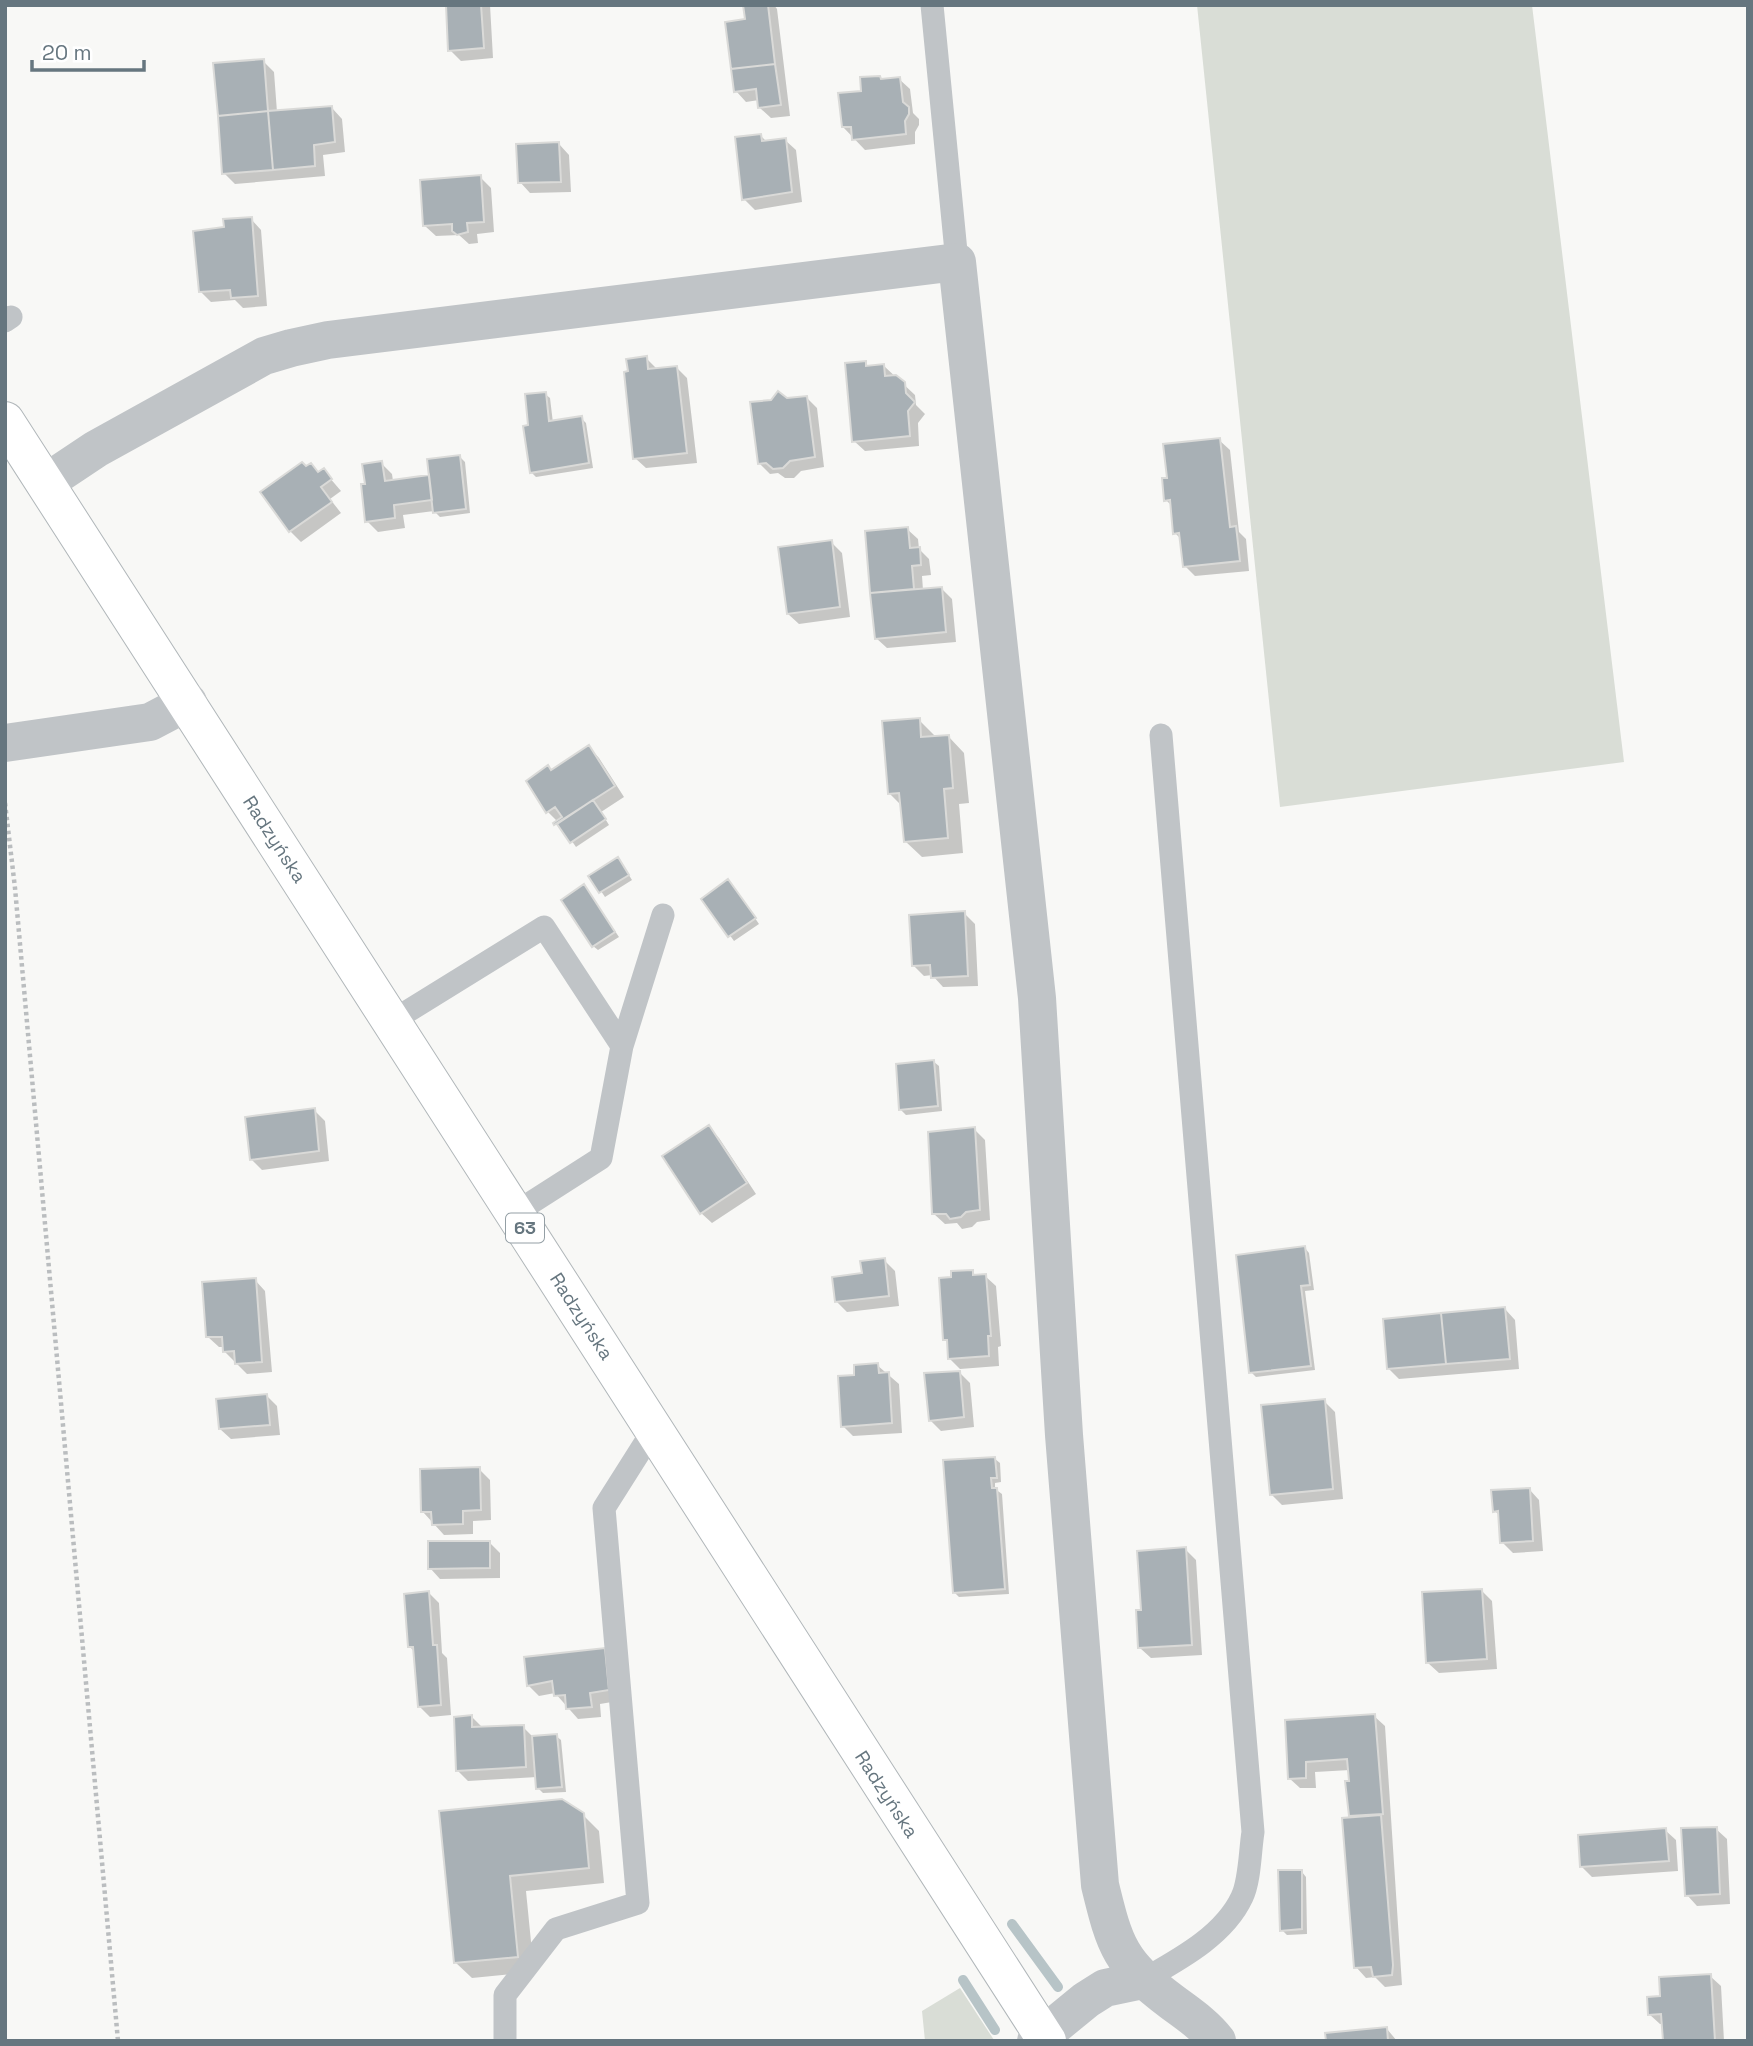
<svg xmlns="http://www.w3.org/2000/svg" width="1753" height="2046" font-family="'Space Grotesk',sans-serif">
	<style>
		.green { fill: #d9ddd6 }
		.shadow { fill: #0003 }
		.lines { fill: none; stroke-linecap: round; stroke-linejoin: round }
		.stream { stroke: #b7c4c7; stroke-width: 10 }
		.building { fill: #a8b0b5; stroke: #dadad8; stroke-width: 2 }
		.primary-casing { stroke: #b1b7ba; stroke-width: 40 }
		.path { stroke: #babdbf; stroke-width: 4.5; stroke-dasharray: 3.5 3.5; stroke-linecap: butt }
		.service { stroke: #c0c4c7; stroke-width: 23 }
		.minor { stroke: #c0c4c7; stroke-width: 38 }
		.primary { stroke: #fff; stroke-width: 38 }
		.labels { text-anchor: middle; stroke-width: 7; stroke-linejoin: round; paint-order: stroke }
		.shield { fill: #fff; stroke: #949fa5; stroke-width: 2 }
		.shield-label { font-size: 18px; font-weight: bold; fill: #66767f }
		.street-label { font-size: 19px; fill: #66767f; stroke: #fff }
	</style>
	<rect width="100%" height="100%" fill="#f8f8f6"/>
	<path class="green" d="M1197,5H1532L1624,762L1280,807Z
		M960,1988L994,2040L925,2041L922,2011Z"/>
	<path class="shadow" d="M447,5H490L493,58L461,61L450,50Z
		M745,5H774L777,9L790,116L771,118L760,108L759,100L746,102L736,91L746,21Z
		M263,61L274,72L277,112L332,108L342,119L345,152L323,155L325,176L235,184L224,173Z
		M861,79H899L910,89L913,113L919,119V125L915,132V144L865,150L843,127L863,92Z
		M761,136L767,142L785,140L796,150L802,202L755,210L744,199Z
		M559,144L569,155L571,192L530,193L520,182Z
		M480,177L491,188L494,232L477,234L478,243L469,244L459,235L436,236L425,226Z
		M251,219L261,230L267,306L243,308L235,300L211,302L201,292L226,229Z
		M646,358L658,370L677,368L687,378L697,463L646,468L635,458Z
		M865,363L870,367L884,366L915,395L916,405L925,414L918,423L919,446L865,451L854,441Z
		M545,394L550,398L553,423L581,418L586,423L593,468L536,477L531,472L530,426Z
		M807,398L817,408L824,467L801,471L794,478H785L778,473L770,474L759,463L786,400Z
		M1219,440L1230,450L1239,532L1246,539L1249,571L1195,576L1185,566L1181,539L1175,533L1172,506L1166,500L1169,479Z
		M460,457L465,462L470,513L440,517L434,511L403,515L405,528L378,532L367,521V486L381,463L392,474L393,481L428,476Z
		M323,470L341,491L330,499L341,513L301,542L290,531L262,493Z
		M907,529L918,539L919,549L929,559L931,575L922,576L923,590L941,588L952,599L956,642L887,648L876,638L867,532Z
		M831,542L842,553L850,617L799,624L788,614Z
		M919,720L935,736H948L964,753L969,803L959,804L963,853L922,857L905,841L902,806L889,793Z
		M589,747L599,758L624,797L601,812L609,825L576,847L560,824L548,812L528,782L552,771Z
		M622,864L632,880L605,897L591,876Z
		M733,886L759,924L734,941L704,899Z
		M588,891L619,937L598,950L593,946Z
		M964,913L975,924L978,986L943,987L932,975L924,976L913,965Z
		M934,1062L939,1066L942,1111L906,1115L901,1110Z
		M314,1110L325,1121L329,1161L262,1170L251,1159Z
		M708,1127L719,1138L756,1194L712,1223L701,1213Z
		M974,1129L985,1140L990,1220L977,1222L972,1227L962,1229L957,1223L945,1224L934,1214Z
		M1305,1248L1309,1253L1314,1290L1305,1291L1315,1370L1256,1377L1251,1372Z
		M884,1260L895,1271L899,1306L847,1312L836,1301L864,1274Z
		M972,1271L977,1277L985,1276L996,1286L1001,1346L998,1347L999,1366L960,1369L949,1358V1342L945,1339L953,1278Z
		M255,1280L265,1291L272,1372L247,1374L225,1352V1347H219L208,1337Z
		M1505,1309L1515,1320L1519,1369L1399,1379L1388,1368Z
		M877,1365L899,1384L902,1433L853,1436L843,1426L856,1376Z
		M959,1372L970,1383L974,1427L941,1431L930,1420Z
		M266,1395L277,1406L280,1435L231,1439L220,1429Z
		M1324,1401L1335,1412L1343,1499L1282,1505L1271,1494Z
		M995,1459L1000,1463L1001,1482L995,1483V1489L1002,1494L1009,1594L959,1597L954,1592Z
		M479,1469L490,1480L491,1520L473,1521V1534L444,1535L423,1512Z
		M1529,1489L1539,1500L1543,1551L1513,1553L1502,1542L1500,1516L1495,1511Z
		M490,1543L500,1553V1578L440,1579L430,1568Z
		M1185,1549L1196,1560L1202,1655L1151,1658L1140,1648L1143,1611Z
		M1481,1590L1492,1601L1497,1669L1439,1673L1428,1663Z
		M428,1592L439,1603L442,1653L447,1658L451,1715L430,1717L419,1706L415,1652L410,1647Z
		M604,1649L618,1701L600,1704L601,1717L578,1719L555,1693L539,1696L529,1686L526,1658Z
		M471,1716L482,1727H523L534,1738L556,1736L561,1740L566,1792L543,1793L538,1788L537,1777L468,1781L457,1770Z
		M1374,1716L1385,1726L1402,1985L1385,1987L1375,1977L1366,1978L1356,1967L1347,1783L1351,1782L1350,1770L1315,1772L1316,1788H1300L1289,1778L1287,1722Z
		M441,1813L582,1814L599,1831L604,1883L526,1891L534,1972L472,1978L455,1962Z
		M1716,1829L1727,1839L1730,1904L1697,1906L1687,1895Z
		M1665,1830L1676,1840L1678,1871L1592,1877L1582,1867Z
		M1302,1872L1306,1877L1307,1934L1287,1935L1282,1930Z
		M1710,1976L1721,1986L1724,2041H1664L1663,2024H1660L1649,2014L1662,1998Z
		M1387,2029L1397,2041H1328Z"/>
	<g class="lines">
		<path class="stream" d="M1012,1924L1058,1987
			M963,1980L995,2030"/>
	</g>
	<path class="building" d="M446,5H481L484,48L448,51Z
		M743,5H768L775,64L731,69L725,22L745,19Z
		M264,59L268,111L218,116L213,63Z
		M775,64L781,105L758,108L756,89L734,92L731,69Z
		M880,76L881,79L900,77L903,102L909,107V114L905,121L906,134L852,140L851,127H842L838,93L861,91L860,77Z
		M332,106L335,142L314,145L315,166L273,170L268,111Z
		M268,111L273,170L222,174L218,116Z
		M761,134L762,141L786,138L792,192L742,200L735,137Z
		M559,142L561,182L518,183L516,144Z
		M481,175L484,222L467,223L468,232L457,235L452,231V224L423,226L420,180Z
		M252,217L258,296L231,298L230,290L199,292L193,231L224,227L223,219Z
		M647,356L648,369L677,366L687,453L633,459L624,372L628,371L626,359Z
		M866,361V366L884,364L885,376L896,375L905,382L906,393L915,402L908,411L910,436L852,442L845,363Z
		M778,391L787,398L807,396L815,457L790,461L783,468L773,469L766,463L758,464L750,402L771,400Z
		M546,392L549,421L582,416L589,463L530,473L523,426L528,425L525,394Z
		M1220,438L1230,527L1236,526L1240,561L1183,567L1179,533L1173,534L1170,500L1164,501L1162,478H1167L1163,444Z
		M460,455L466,509L433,513L427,459Z
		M382,461L385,481L429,475L432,500L394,505L395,518L365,522L361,484H365L362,464Z
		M302,462L306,466L311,463L318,472L324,468L332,479L321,487L332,502L289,532L260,492Z
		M908,527L910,548L920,547L921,565L912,566L914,589L870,593L865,531Z
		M832,540L840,607L787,614L778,547Z
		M942,587L946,632L875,639L870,593Z
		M920,718L921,737L949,735L953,788L944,789L948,838L904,842L899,793L888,794L882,721Z
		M589,745L615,786L554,825L553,823L562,817L555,807L546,813L526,781L548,765L551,770Z
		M593,800L606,819L570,843L557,824Z
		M618,857L629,875L599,893L588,876Z
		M728,879L756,918L728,937L701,899Z
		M584,884L615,932L592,947L561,900Z
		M965,911L968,976L931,978L930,965L912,966L909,915Z
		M934,1060L938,1106L899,1110L896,1064Z
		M315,1108L319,1151L250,1160L245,1117Z
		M709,1125L747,1183L700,1214L662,1156Z
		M975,1127L980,1210L966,1212L961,1217L950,1219L946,1214H932L928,1132Z
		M1305,1246L1310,1285L1301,1286L1311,1366L1249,1373L1236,1255Z
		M885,1258L889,1296L835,1302L832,1277L862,1273L860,1261Z
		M973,1270V1275L986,1274L991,1336H988L989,1356L948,1359L947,1340H943L939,1278L951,1277V1271Z
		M256,1278L262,1362L235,1364L234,1351L223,1352L222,1337H206L202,1282Z
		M1505,1307L1510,1359L1446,1364L1441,1313Z
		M1441,1313L1446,1364L1387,1369L1383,1319Z
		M878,1363L879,1373L889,1372L892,1423L841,1427L838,1376L854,1375V1365Z
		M960,1371L964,1417L929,1421L924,1373Z
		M267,1394L270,1425L219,1429L216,1399Z
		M1325,1399L1333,1489L1270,1495L1261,1405Z
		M995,1457L997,1478H991L992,1488H997L1005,1589L953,1593L943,1460Z
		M480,1467L481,1510L463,1511V1524L432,1525L431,1512H421L420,1469Z
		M1530,1488L1533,1541L1500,1543L1498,1511L1493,1512L1491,1490Z
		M428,1541H490V1568L428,1569Z
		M1186,1547L1192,1645L1138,1648L1136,1610H1141L1137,1551Z
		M1482,1589L1487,1659L1426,1663L1422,1592Z
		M429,1591L433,1645H437L441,1705L418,1707L413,1647H408L404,1594Z
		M605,1648L609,1690L590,1693L592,1707L566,1709L565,1695L554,1696L552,1681L527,1686L524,1657Z
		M1375,1714L1383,1814L1349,1816L1345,1781H1349L1347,1759L1306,1762V1778L1288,1779L1285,1720Z
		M472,1715V1727L524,1725L526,1767L456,1771L454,1717Z
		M557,1734L562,1787L536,1789L532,1736Z
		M562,1799L584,1813L589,1868L510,1876L518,1957L454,1963L439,1811Z
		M1381,1815L1393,1965L1392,1975L1373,1977L1371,1967L1354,1968L1342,1818Z
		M1717,1827L1720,1894L1685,1896L1681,1828Z
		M1666,1828L1669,1861L1580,1867L1578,1835Z
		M1278,1870H1302V1929L1280,1931Z
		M1711,1974L1715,2041H1663L1661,2014L1648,2015L1647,1997L1660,1996L1659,1977Z
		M1387,2027L1388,2041H1326L1325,2033Z"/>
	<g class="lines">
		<defs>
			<path id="primary" d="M5,421L1047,2041"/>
		</defs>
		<use href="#primary" class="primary-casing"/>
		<path class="path" d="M5,803L15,888L118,2041"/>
		<path class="service" d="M932,5L957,262
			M5,321L11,317
			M392,1021L544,927L622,1046
			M515,1213L601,1158L622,1046L663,915
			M1143,1980C1178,1960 1224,1936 1242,1897C1250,1881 1250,1850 1253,1832L1161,735
			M505,2041V1995L556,1929L638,1903L604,1508L654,1429"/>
		<path class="minor" d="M45,483L96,449L264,356L291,348L328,340L957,262L1037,998L1064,1435L1100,1885C1115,1947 1120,1963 1172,2002C1188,2014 1205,2025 1217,2041
			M5,743L150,722L188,702
			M1036,2041L1086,2000L1105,1988L1143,1980"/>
		<use href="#primary" class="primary"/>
	</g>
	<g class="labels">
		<rect class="shield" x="506" y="1213.5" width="38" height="29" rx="5"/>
		<g class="shield-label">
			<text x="525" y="1234">63</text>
		</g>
		<g class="street-label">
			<text transform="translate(275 839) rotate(57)" y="7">Radzyńska</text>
			<text transform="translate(582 1316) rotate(57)" y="7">Radzyńska</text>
			<text transform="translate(887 1794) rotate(57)" y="7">Radzyńska</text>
		</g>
	</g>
	<rect width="1753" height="2046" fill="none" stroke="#66767f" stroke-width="14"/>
	<path d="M32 60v10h112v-10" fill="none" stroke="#66767f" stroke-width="3.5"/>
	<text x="42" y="60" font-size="21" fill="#66767f" stroke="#ffffff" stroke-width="5" paint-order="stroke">20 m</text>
</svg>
